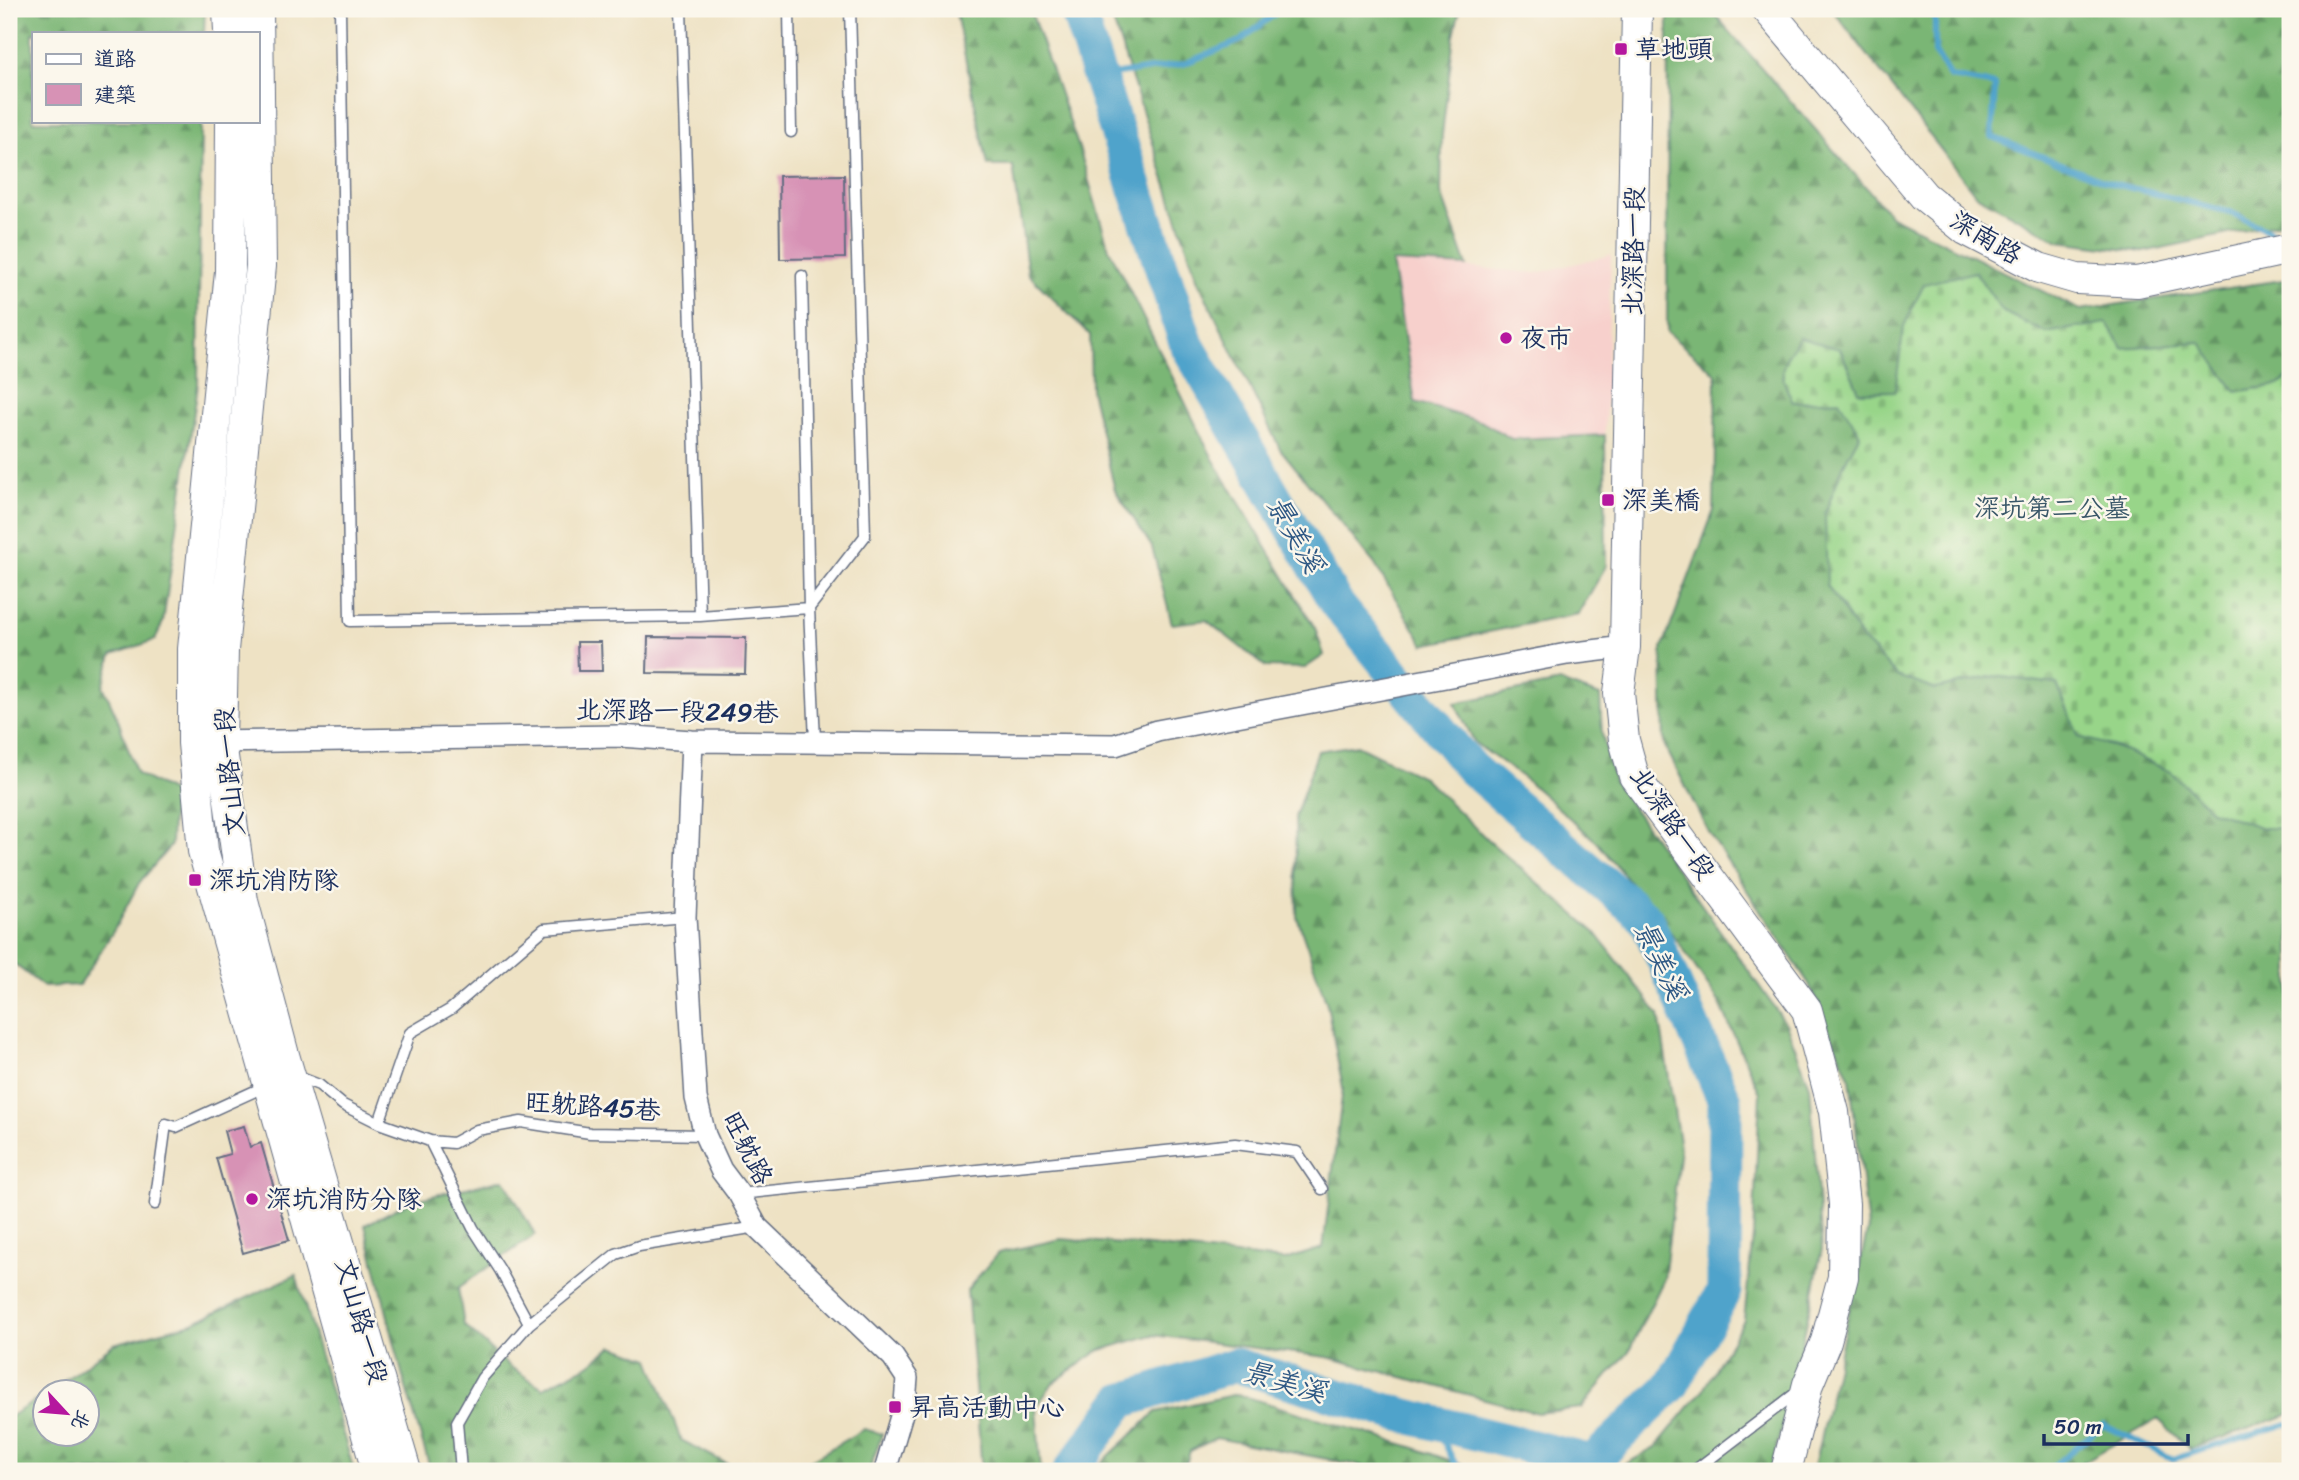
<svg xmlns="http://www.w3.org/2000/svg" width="2299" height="1480" font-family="Sriracha,'LXGW WenKai TC',sans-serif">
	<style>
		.built { fill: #f7d0cc }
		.forest { fill: url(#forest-firs); stroke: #4a726a; stroke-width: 2 }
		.cemetery { fill: url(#cemetery-stones); stroke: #5a8274; stroke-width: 2 }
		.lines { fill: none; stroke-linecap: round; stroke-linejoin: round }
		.stream { stroke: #50a3cb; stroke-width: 6 }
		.river { stroke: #50a3cb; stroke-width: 35 }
		.building { fill: #d792b5 }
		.lane-casing { stroke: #656e82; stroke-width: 13 }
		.street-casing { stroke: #656e82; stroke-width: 24 }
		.secondary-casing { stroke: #656e82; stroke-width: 32 }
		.lane { stroke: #fff; stroke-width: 10 }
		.street { stroke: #fff; stroke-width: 21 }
		.secondary { stroke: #fff; stroke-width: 30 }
		.poi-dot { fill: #b5179e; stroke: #fbf7ec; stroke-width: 2.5 }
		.labels { text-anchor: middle; stroke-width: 5; stroke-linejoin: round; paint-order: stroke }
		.poi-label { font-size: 26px; fill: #1b2f5e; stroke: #fbf7ec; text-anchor: start }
		.street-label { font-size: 26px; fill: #1b2f5e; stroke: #fbf7ec }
		.park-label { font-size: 26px; fill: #3a5869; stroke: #fbf7ec }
		.water-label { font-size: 28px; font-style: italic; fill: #2e5884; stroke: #fbf7ec }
	</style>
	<defs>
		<pattern id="forest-firs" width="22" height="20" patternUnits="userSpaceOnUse" patternTransform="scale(1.75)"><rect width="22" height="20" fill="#7ab675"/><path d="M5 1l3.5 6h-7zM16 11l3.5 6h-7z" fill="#639463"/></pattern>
		<pattern id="cemetery-stones" width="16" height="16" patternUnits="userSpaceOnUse" patternTransform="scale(1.75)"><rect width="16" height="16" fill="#98d589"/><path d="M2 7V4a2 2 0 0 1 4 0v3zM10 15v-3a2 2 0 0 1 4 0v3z" fill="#82b779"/></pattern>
	</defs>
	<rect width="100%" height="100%" fill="#fbf7ec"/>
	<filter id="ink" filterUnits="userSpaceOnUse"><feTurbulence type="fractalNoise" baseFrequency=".0143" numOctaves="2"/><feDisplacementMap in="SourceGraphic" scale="14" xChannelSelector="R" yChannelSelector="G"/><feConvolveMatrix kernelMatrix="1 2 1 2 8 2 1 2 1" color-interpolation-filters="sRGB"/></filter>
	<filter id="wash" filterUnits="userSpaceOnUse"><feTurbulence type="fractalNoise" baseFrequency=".00686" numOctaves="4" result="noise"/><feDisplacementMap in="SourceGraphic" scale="28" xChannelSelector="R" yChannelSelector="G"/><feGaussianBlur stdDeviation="1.57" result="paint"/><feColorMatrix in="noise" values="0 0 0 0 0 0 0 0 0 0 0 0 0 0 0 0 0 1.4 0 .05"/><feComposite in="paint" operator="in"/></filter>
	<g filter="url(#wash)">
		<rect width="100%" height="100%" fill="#eee2c4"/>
		<path class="built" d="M1611,255L1605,435L1512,439L1482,422L1415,402L1391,261L1537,273Z"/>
		<path class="forest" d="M9,9H205L204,33H33V121H201L198,385L163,622L155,640L112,655L103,686L117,717L137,774L173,792L171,845L139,883L114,930L79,985L44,987L9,960Z
			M955,9H1030L1079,148L1109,249L1213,459L1315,628L1324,655L1305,668L1266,667L1206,620L1172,624L1152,547L1115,490L1091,390L1090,335L1028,274L1013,166H988Z
			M1109,9H1460L1454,35L1442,135L1441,193L1467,266L1392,262L1415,402L1482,422L1512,439L1605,435L1606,566L1578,614L1424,645L1374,563L1280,449L1198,281Z
			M1668,9H1710L1891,216L2080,310L2290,279V376L2279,385L2236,392L2200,342L2122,348L2107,323L2046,333L2003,312L1975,272L1899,368L1895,391L1859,392L1840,349L1793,402L1840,400L1860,434L1843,466L1827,585L1860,636L1897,676L1935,689L1993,676L2057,684L2079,737L2116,747L2170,771L2211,810L2263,828H2290V1414L2190,1449L2158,1419L2067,1471H1813L1868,1228L1850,1079L1809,984L1709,833L1664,744L1662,649L1714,510L1716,374L1667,332Z
			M1832,9H2290V221L2143,252L2059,241L1976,195Z
			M1560,682L1600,696L1602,734L1614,781L1786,1024L1810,1086L1822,1249L1804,1335L1771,1471H1613L1655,1448L1703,1390L1744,1320L1753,1236L1760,1093L1719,1002L1676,939L1597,842L1525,779L1475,743L1455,703Z
			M1357,745L1423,777L1489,841L1595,932L1659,1015L1680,1148L1664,1279L1629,1351L1581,1408L1537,1413L1327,1357L1152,1335L1098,1351L1052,1384L1036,1408L1041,1471H982L967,1290L998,1253L1061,1239L1149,1246L1285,1260L1323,1248L1343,1088L1327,1004L1297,917L1295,817L1318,751Z
			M504,1179L535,1235L458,1288L464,1325L509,1366L543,1388L589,1365L613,1346L650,1359L681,1440L733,1467L794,1470L864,1429L882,1434L869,1471H431L404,1381L365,1225L411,1201Z
			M296,1275L354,1471H9V1417L45,1395L46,1434H88V1392H49L114,1344L193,1323Z
			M1237,1394L1415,1448L1479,1471H1390L1216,1438L1190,1451L1184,1471H1098L1099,1465L1156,1412Z"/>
		<path class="cemetery" d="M1975,272L2003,312L2046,333L2107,323L2122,348L2200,342L2236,392L2279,385L2290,376V828H2263L2211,810L2170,771L2116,747L2079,737L2057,684L1994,676L1935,689L1897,676L1860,636L1827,585L1825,514L1843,466L1860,434L1839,400L1793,402C1778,372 1779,365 1800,338L1840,349L1859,392L1895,391L1904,326L1924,284Z"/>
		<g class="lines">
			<path class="stream" d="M1935,9V52L1950,77L1995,85L1992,137L2111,183L2230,212L2285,239
				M1099,77L1183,64L1240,41L1281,9
				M1434,1423L1459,1471
				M2047,1471L2103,1425L2173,1459L2287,1424L2290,1426"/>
			<path class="river" d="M1070,1471L1122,1401L1235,1365L1395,1413L1592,1462L1672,1385L1724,1291L1725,1101L1646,919L1471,768L1336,603L1187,345L1077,9"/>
		</g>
		<g id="blocks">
			<path class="building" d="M844,175L845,258L780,259L779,176Z
				M648,637L746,638L745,674L647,673Z
				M577,642H601L602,671H578Z
				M244,1126L250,1147L261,1143L289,1240L243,1253L216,1158L230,1154L224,1131Z"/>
		</g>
	</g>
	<g filter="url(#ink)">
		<use href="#blocks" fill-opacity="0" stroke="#656e82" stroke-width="2"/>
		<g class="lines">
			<defs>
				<path id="lane" d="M340,9L350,621L700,616L809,608L815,741
					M681,9L700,616
					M789,9L791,132
					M802,276L809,608
					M809,608L865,536L850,9
					M296,1076L319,1085L343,1105L379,1123L430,1141L453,1143L477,1130L521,1122L590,1133L705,1135
					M379,1123L410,1033L451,1009L544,929L685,917
					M430,1141L473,1228L500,1270L529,1324
					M739,1194L1235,1144L1297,1152L1322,1189
					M155,1204L166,1124L176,1127L266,1086
					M461,1471L457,1422L482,1378L529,1324L616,1254L639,1246L757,1227
					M1694,1471L1800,1390"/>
				<path id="street" d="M692,741L685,917L696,1098L705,1135L721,1170L739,1194L757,1227L893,1357L907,1378L905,1403L885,1471
					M209,742L620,736L692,741L1115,745L1157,731L1567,654L1625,647"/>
				<path id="secondary" d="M228,9L229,33
					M258,9L261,266L223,650L221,742L243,901L284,1055L406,1471
					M1637,9L1625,647L1619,693L1624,740L1634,776L1807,1010L1834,1112L1844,1204L1843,1277L1826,1341L1808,1384L1786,1471
					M1767,9L1924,196L1966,230L2039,268L2077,279L2137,282L2290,249
					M231,121L230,271L193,649V743L203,851L377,1471"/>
			</defs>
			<use href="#lane" class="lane-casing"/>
			<use href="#street" class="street-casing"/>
			<use href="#secondary" class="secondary-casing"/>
			<use href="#lane" class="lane"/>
			<use href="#street" class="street"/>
			<use href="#secondary" class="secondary"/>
		</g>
	</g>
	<g class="poi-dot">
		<rect x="1614" y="42" width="14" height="14" rx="3.5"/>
		<circle cx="1506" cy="338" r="7"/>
		<rect x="1601" y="493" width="14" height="14" rx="3.5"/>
		<rect x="188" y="873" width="14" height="14" rx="3.5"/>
		<circle cx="252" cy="1199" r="7"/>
		<rect x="888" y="1400" width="14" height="14" rx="3.5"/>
	</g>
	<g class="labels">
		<g class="poi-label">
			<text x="1635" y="58">草地頭</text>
			<text x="1520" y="347">夜市</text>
			<text x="1622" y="509">深美橋</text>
			<text x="209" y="889">深坑消防隊</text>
			<text x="266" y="1208">深坑消防分隊</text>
			<text x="909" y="1416">昇高活動中心</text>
		</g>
		<g class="street-label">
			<text transform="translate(1986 237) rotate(31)" y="9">深南路</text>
			<text transform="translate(1633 251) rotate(-89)" y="9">北深路一段</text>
			<text transform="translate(677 711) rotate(1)" y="9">北深路一段249巷</text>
			<text transform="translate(229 772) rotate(-95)" y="9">文山路一段</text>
			<text transform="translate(1673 823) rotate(56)" y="9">北深路一段</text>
			<text transform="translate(593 1106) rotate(4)" y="9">旺躭路45巷</text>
			<text transform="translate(748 1148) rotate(63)" y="9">旺躭路</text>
			<text transform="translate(362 1321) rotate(74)" y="9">文山路一段</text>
		</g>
		<g class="park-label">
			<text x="2052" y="517">深坑第二公墓</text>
		</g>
		<g class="water-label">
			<text transform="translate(1296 534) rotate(60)" y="10">景美溪</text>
			<text transform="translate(1661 960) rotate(64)" y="10">景美溪</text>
			<text transform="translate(1285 1381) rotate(16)" y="10">景美溪</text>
		</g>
	</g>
	<rect width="2299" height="1480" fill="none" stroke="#fbf7ec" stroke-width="35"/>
	<rect x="32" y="32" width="228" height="91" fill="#fbf7ec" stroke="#a1a7b3" stroke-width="2"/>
	<rect x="46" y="54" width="35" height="10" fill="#ffffff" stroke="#a1a7b3" stroke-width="2"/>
	<text x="94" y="66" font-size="21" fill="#1b2f5e">道路</text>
	<rect x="46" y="84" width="35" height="21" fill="#d792b5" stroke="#a1a7b3" stroke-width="2"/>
	<text x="94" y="102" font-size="21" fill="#1b2f5e">建築</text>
	<g transform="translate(66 1413) rotate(116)"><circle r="33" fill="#fbf7ec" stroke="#a1a7b3" stroke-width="2"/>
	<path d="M0-5L12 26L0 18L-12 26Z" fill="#b5179e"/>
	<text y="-10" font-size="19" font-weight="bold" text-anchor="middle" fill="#1b2f5e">北</text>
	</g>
	<path d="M2044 1434v10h144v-10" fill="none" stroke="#1b2f5e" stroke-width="3.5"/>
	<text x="2054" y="1434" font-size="21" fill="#1b2f5e" stroke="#fbf7ec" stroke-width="5" paint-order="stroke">50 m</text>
</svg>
